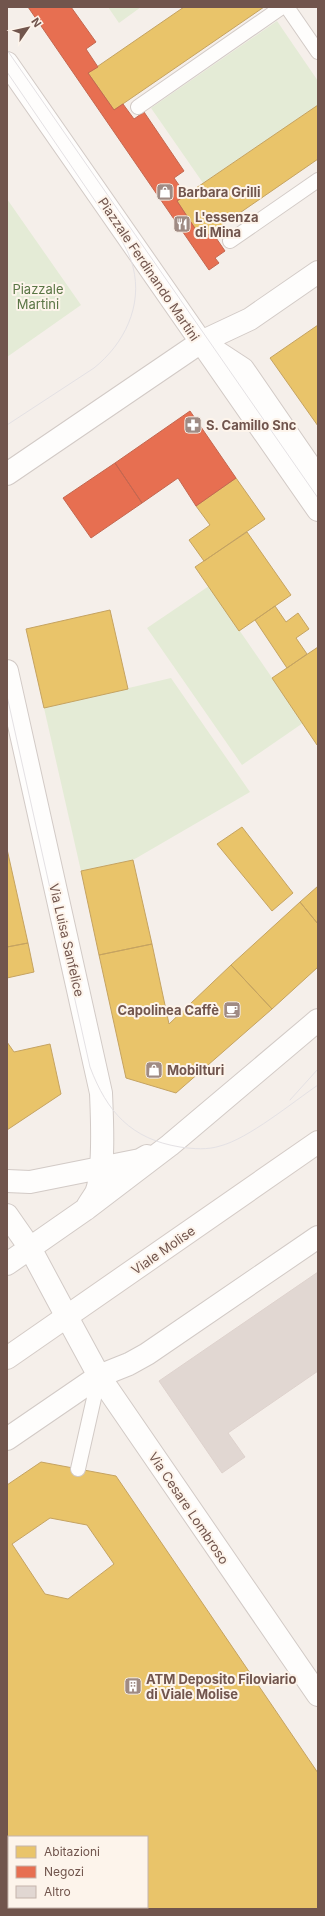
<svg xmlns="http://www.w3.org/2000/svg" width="325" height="1916" font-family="Inter,sans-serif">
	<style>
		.green { fill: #e4ebd6 }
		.homes { fill: #e9c46a; stroke: #c5a361; fill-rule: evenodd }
		.shops { fill: #e76f51; stroke: #c46750 }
		.building { fill: #e1d7d2; stroke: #ded2cd }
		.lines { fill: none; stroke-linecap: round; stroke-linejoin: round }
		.service-casing { stroke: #d2cac6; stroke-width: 16 }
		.minor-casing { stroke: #d2cac6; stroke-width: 24 }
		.tertiary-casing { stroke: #d2cac6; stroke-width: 24 }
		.secondary-casing { stroke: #d4cbc6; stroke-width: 24 }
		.service { stroke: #fefdfc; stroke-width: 14 }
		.minor { stroke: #fefdfc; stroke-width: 22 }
		.tertiary { stroke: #fefdfc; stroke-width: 22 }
		.secondary { stroke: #fefdfc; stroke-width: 22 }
		.tram { stroke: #e4e1e4; stroke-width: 1 }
		.labels { text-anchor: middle; stroke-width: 4; stroke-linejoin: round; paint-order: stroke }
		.poi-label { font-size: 13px; font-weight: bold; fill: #71554d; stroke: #fdf4eb; text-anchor: start }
		.street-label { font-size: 13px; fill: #71554d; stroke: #fdf4eb }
		.park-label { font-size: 13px; fill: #5a7645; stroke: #fdf4eb }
	</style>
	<rect width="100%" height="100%" fill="#f5efea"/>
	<path class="green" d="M108,7H141L119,23Z
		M277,21L318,81V105L203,183L151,108Z
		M7,199L81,305L7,357Z
		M209,586L303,723L242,765L147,628Z
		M171,678L250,792L133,860L81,871L44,708Z"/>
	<path class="homes" d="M184,7H264L114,110L88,73Z
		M318,105V159L202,239L177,201Z
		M318,325V426L270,358Z
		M236,478L265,519L204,561L189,540L210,525L196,506Z
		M247,532L291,595L239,631L195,567Z
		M275,606L286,622L298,613L309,629L296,638L307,654L287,668L255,620Z
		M110,610L128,689L44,708L26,629Z
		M318,647V744L317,745L272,678Z
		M242,827L293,893L272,911L217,844Z
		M7,849L28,943L7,947Z
		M133,860L152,944L99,955L81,871Z
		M318,886V924L300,902Z
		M300,902L318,924V967L272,1009L231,965Z
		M28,943L34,972L7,978V947Z
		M152,944L169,1024L231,965L272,1009L176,1093L126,1078L99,955Z
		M7,1042L14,1052L50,1044L61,1094L7,1130Z
		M41,1462L116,1476L318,1773V1909H7V1485ZM50,1518L87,1525L114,1564L68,1599L45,1594L12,1544ZM9,1837H147V1907H9Z"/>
	<path class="shops" d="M28,7H71L96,42L86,49L98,67L88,73L114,110L123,104L134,119L144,112L184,171L174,178L186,195L177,201L202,239L212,232L225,251L215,258L219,263L209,270Z
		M190,411L236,478L196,506L178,478L142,503L115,463Z
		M115,463L142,503L91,538L63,498Z"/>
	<path class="building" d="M318,1272V1371L228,1433L245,1457L222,1473L159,1381Z"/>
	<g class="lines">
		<defs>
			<path id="service" d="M287,7L318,52
				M138,107L282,7
				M230,241L318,180
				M78,1469L99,1376"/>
			<path id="minor" d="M7,63L318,510
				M211,348L243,369L318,478
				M7,474L201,342L250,319L318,272
				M7,671L101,1093C102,1118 105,1171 96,1193C93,1198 89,1203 86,1209
				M7,1181L30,1182L140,1160L147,1156
				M7,1215L30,1248L67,1317
				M7,1264L86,1209L170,1145L318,1020
				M7,1439L99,1376L129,1364L147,1354L318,1237"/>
			<path id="tertiary" d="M67,1317L99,1376L318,1695"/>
			<path id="secondary" d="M7,1358L318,1142"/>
		</defs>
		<use href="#service" class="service-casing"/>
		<use href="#minor" class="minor-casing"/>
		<use href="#tertiary" class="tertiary-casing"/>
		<use href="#secondary" class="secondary-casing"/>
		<use href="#service" class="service"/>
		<use href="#minor" class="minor"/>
		<use href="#tertiary" class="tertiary"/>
		<use href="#secondary" class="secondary"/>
		<path class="tram" d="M7,50L318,498
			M7,72L117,233C124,244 130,255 133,267C143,306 124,344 94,368L7,425
			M7,696L90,1067C107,1112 131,1139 180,1147C193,1149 208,1150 220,1146C248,1139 293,1102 318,1085
			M290,1100L318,1069"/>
	</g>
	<defs>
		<symbol id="shop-square" viewBox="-11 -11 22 22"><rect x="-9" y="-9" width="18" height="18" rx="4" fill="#9f8b84" stroke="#fdf4eb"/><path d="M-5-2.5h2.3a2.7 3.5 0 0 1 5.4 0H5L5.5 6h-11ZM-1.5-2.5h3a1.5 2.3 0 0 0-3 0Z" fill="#fff"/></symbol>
		<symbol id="restaurant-square" viewBox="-11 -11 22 22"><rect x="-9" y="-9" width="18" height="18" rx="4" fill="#9f8b84" stroke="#fdf4eb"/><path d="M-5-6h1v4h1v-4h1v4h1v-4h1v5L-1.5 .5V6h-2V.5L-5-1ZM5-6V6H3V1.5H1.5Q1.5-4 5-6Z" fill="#fff"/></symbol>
		<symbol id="pharmacy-square" viewBox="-11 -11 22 22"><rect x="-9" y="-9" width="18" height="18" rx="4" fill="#9f8b84" stroke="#fdf4eb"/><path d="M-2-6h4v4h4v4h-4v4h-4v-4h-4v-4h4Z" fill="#fff"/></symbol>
		<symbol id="cafe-square" viewBox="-11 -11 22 22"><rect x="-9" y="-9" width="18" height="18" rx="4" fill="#9f8b84" stroke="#fdf4eb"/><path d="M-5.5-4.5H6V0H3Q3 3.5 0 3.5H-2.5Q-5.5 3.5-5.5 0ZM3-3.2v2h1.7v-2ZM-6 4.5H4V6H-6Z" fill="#fff"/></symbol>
		<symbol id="building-square" viewBox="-11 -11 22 22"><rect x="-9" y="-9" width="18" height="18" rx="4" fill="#9f8b84" stroke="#fdf4eb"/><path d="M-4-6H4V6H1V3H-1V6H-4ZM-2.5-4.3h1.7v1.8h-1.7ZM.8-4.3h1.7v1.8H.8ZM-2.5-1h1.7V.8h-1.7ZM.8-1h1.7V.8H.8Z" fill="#fff"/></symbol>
	</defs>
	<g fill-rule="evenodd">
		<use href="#shop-square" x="155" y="182" width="20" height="20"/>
		<use href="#restaurant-square" x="172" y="214" width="20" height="20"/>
		<use href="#pharmacy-square" x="183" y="415" width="20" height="20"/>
		<use href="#cafe-square" x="222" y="1000" width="20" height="20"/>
		<use href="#shop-square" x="144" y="1060" width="20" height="20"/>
		<use href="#building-square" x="123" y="1676" width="20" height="20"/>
	</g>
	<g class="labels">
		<g class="poi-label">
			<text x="178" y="197">Barbara Grilli</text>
			<text x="195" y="222">L'essenza<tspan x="195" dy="15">di Mina</tspan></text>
			<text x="206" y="430">S. Camillo Snc</text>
			<text x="219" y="1015" text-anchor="end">Capolinea Caffè</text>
			<text x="167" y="1075">Mobilturi</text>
			<text x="146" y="1684">ATM Deposito Filoviario<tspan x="146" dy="15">di Viale Molise</tspan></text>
		</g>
		<g class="street-label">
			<text transform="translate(149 269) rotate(56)" y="5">Piazzale Ferdinando Martini</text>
			<text transform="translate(67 940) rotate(77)" y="5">Via Luisa Sanfelice</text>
			<text transform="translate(163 1250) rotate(-35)" y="5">Viale Molise</text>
			<text transform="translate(189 1508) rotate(56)" y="5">Via Cesare Lombroso</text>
		</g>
		<g class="park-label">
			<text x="38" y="294">Piazzale<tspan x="38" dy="15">Martini</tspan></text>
		</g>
	</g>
	<rect width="325" height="1916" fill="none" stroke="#71554d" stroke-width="16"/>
	<rect x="8" y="1836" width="140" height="72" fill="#fdf4eb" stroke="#c5b4ac"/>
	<rect x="16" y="1846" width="20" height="12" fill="#e9c46a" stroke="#c5b4ac"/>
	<text x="44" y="1856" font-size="12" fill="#71554d">Abitazioni</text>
	<rect x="16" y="1866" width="20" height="12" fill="#e76f51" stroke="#c5b4ac"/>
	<text x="44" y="1876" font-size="12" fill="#71554d">Negozi</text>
	<rect x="16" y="1886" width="20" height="12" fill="#e1d7d2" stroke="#c5b4ac"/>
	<text x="44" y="1896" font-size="12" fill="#71554d">Altro</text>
	<g transform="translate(28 28) rotate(56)" stroke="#fdf4eb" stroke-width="3" paint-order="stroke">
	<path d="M0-3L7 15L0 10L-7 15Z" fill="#71554d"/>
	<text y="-6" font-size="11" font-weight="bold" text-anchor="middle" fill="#71554d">N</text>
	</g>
</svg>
